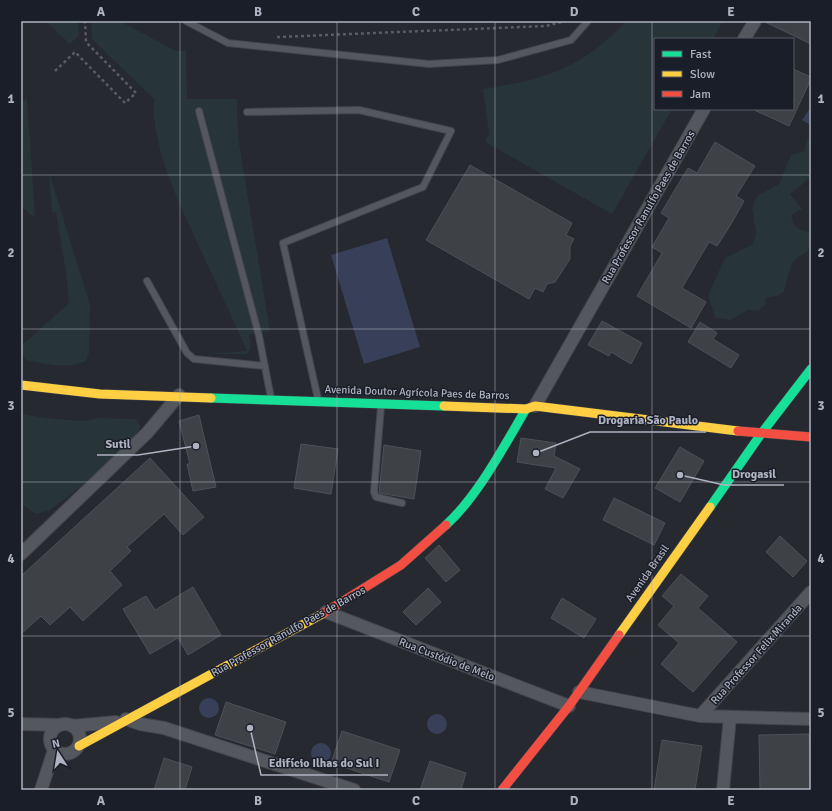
<svg xmlns="http://www.w3.org/2000/svg" width="832" height="811" font-family="Signika,sans-serif">
	<style>
		.green { fill: #273438 }
		.water { fill: #374058 }
		.building { fill: #3e4146; stroke: #4d5057 }
		.lines { fill: none; stroke-linecap: round; stroke-linejoin: round }
		.lane-casing { stroke: #43454b; stroke-width: 8 }
		.street-casing { stroke: #43454b; stroke-width: 14 }
		.fast-casing { stroke: #43454b; stroke-width: 10 }
		.slow-casing { stroke: #43454b; stroke-width: 10 }
		.jam-casing { stroke: #43454b; stroke-width: 10 }
		.path { stroke: #595c62; stroke-width: 2.5; stroke-dasharray: 3 3; stroke-linecap: butt }
		.lane { stroke: #55575e; stroke-width: 6 }
		.street { stroke: #55575e; stroke-width: 12 }
		.fast { stroke: #16e098; stroke-width: 9 }
		.slow { stroke: #ffcf43; stroke-width: 9 }
		.jam { stroke: #f24e42; stroke-width: 9 }
		.grid { fill: none; stroke: #afb3c1; stroke-width: 1; stroke-opacity: 0.55 }
		.labels { text-anchor: middle; stroke-width: 3; stroke-linejoin: round; paint-order: stroke }
		.street-label { font-size: 11px; fill: #afb3c1; stroke: #1a1e29 }
		.leader { fill: none; stroke: #afb3c1; stroke-width: 1.5 }
		.callout-dot { fill: #afb3c1; stroke: #1a1e29; stroke-width: 1.5 }
		.callout-label { font-size: 12px; text-anchor: middle; font-weight: bold; fill: #afb3c1; stroke: #1a1e29; stroke-width: 3; stroke-linejoin: round; paint-order: stroke }
		.neatline { fill: none; stroke: #afb3c1; stroke-width: 1.5 }
		.grid-label { font-size: 13px; text-anchor: middle; font-weight: bold; fill: #afb3c1 }
	</style>
	<rect width="100%" height="100%" fill="#262930"/>
	<path class="green" d="M45,21H78L79,35L70,44Z
		M91,21H120L176,51H186L187,99H237L238,137L270,331L249,335L251,347L247,354H206L247,351C232,317 216,283 200,249C180,204 151,149 154,99L92,39Z
		M626,21H723L713,39H655V109H672L612,214L485,142L489,134L483,89C543,80 585,67 626,21Z
		M27,98L35,216L30,215L21,205V104Z
		M811,136V177L790,194L802,209L791,215C793,226 798,230 809,232L811,243L807,252C788,260 789,274 784,292L777,296L766,298L765,305L758,311L748,310L730,320L715,318L708,295L725,258L753,244L756,233L752,208L757,196L779,184L791,155L805,151L806,142Z
		M49,172L90,305L89,353L86,361C67,370 46,364 26,360L21,352L22,345L67,305L69,301L66,273L56,212L52,213Z
		M21,414L55,419L84,421L98,418L136,419L141,427L135,437L72,494L48,511L36,514L21,504Z"/>
	<path class="water" d="M811,107L809,124L802,120Z
		M387,238L420,347L364,364L331,255Z
		M199 708a10 10 0 1 1 20 0a10 10 0 1 1-20 0Z
		M427 724a10 10 0 1 1 20 0a10 10 0 1 1-20 0Z
		M311 753a10 10 0 1 1 20 0a10 10 0 1 1-20 0Z"/>
	<path class="building" d="M763,21H811V44Z
		M793,69L811,77V79L789,126L752,109H793Z
		M715,142L755,166L736,196L744,201L731,224L717,246L709,242L682,288L706,302L691,328L637,296L662,253L652,247L669,218L661,213L688,168L697,173Z
		M470,165L572,223L566,235L574,239L570,246V259L555,282L547,284L543,292L535,288L529,299L426,240Z
		M602,321L642,343L631,364L611,352L609,356L588,345Z
		M700,322L717,333L713,339L739,355L731,368L688,342Z
		M199,415L216,487L193,491L187,464H190L179,421Z
		M521,438L556,443L554,456L580,469L563,498L545,489L556,468L517,462Z
		M301,444L338,449L331,494L294,488Z
		M384,445L421,451L414,499L379,493Z
		M680,447L704,461L680,502L655,488Z
		M150,458L204,517L183,535L164,514L127,547L131,551L110,571L122,585L83,621L70,607L50,625L41,616L21,634V576Z
		M614,498L665,523L654,545L603,520Z
		M780,536L807,561L793,577L766,552Z
		M439,545L460,570L446,582L425,558Z
		M681,574L708,596L698,608L737,642L693,692L661,664L679,643L658,625L674,606L662,596Z
		M193,587L221,635L188,655L178,638L150,654L123,609L146,596L155,610Z
		M428,588L441,602L416,625L403,612Z
		M562,598L596,619L584,638L551,618Z
		M226,702L286,722L275,754L215,735Z
		M342,731L400,750L389,782L331,763Z
		M809,734L811,790H760L759,735Z
		M662,740L702,746L695,790H654Z
		M164,758L192,767L185,790H154Z
		M430,761L466,773L461,790H420Z"/>
	<g class="lines">
		<defs>
			<path id="lane" d="M186,21L228,43L429,64L498,60L571,40L588,21
				M199,111L259,336L271,398
				M247,112L359,110L451,131L423,187L283,243L318,399
				M147,281L187,353L194,359L265,366
				M381,406L374,492L376,497L402,503"/>
			<path id="street" d="M744,39L755,21
				M535,406L704,109
				M21,554L147,433L179,395
				M326,612L569,706
				M579,692L700,716L811,719
				M700,716L811,592
				M126,719L140,724L164,728L354,790
				M50 739a15 15 0 1 1 30 0a15 15 0 1 1-30 0Z
				M21,724L60,725
				M72,726L116,722
				M41,790L54,750
				M723,790L730,717"/>
			<path id="fast" d="M211,398L444,406
				M710,507L761,434L811,369
				M446,525C478,496 504,446 526,409"/>
			<path id="slow" d="M21,385L100,394L211,398
				M444,406L526,409L535,406L738,431
				M619,635L710,507
				M79,746L324,613"/>
			<path id="jam" d="M738,431L811,437
				M324,613L401,565L446,525
				M502,790L569,706L619,635"/>
		</defs>
		<use href="#lane" class="lane-casing"/>
		<use href="#street" class="street-casing"/>
		<use href="#fast" class="fast-casing"/>
		<use href="#slow" class="slow-casing"/>
		<use href="#jam" class="jam-casing"/>
		<path class="path" d="M277,37L546,26L565,21
			M55,71L75,52L125,103L136,93L86,42L85,21"/>
		<use href="#lane" class="lane"/>
		<use href="#street" class="street"/>
		<use href="#fast" class="fast"/>
		<use href="#slow" class="slow"/>
		<use href="#jam" class="jam"/>
	</g>
	<path class="grid" d="M180,21V790M337,21V790M495,21V790M652,21V790M21,175H811M21,329H811M21,482H811M21,636H811"/>
	<g class="labels">
		<g class="street-label">
			<text transform="translate(648 207) rotate(-60)" y="4">Rua Professor Ranulfo Paes de Barros</text>
			<text transform="translate(417 392) rotate(2)" y="4">Avenida Doutor Agrícola Paes de Barros</text>
			<text transform="translate(647 573) rotate(-55)" y="4">Avenida Brasil</text>
			<text transform="translate(288 631) rotate(-29)" y="4">Rua Professor Ranulfo Paes de Barros</text>
			<text transform="translate(756 654) rotate(-48)" y="4">Rua Professor Felix Miranda</text>
			<text transform="translate(447 659) rotate(21)" y="4">Rua Custódio de Melo</text>
		</g>
	</g>
	<path class="leader" d="M536 453L590 432H706M196 446L138 455H97M680 475L724 485H784M250 728L261 775H388"/>
	<g class="callout-dot">
		<circle cx="536" cy="453" r="4"/>
		<circle cx="196" cy="446" r="4"/>
		<circle cx="680" cy="475" r="4"/>
		<circle cx="250" cy="728" r="4"/>
	</g>
	<g class="callout-label">
		<text x="648" y="424">Drogaria São Paulo</text>
		<text x="118" y="448">Sutil</text>
		<text x="754" y="478">Drogasil</text>
		<text x="324" y="767">Edifício Ilhas do Sul I</text>
	</g>
	<rect width="832" height="811" fill="none" stroke="#1a1e29" stroke-width="44"/>
	<rect x="654" y="38" width="140" height="72" fill="#1a1e29" stroke="#565a66"/>
	<rect x="662" y="51" width="20" height="6" fill="#16e098" stroke="#565a66"/>
	<text x="690" y="58" font-size="12" fill="#afb3c1">Fast</text>
	<rect x="662" y="71" width="20" height="6" fill="#ffcf43" stroke="#565a66"/>
	<text x="690" y="78" font-size="12" fill="#afb3c1">Slow</text>
	<rect x="662" y="91" width="20" height="6" fill="#f24e42" stroke="#565a66"/>
	<text x="690" y="98" font-size="12" fill="#afb3c1">Jam</text>
	<g transform="translate(58 753) rotate(348)" stroke="#1a1e29" stroke-width="3" paint-order="stroke">
	<path d="M0-3L7 15L0 10L-7 15Z" fill="#afb3c1"/>
	<text y="-6" font-size="11" font-weight="bold" text-anchor="middle" fill="#afb3c1">N</text>
	</g>
	<rect x="22" y="22" width="788" height="767" class="neatline"/>
	<g class="grid-label">
		<text x="101" y="16">A</text>
		<text x="258" y="16">B</text>
		<text x="416" y="16">C</text>
		<text x="574" y="16">D</text>
		<text x="731" y="16">E</text>
		<text x="11" y="103">1</text>
		<text x="821" y="103">1</text>
		<text x="11" y="257">2</text>
		<text x="821" y="257">2</text>
		<text x="11" y="410">3</text>
		<text x="821" y="410">3</text>
		<text x="11" y="563">4</text>
		<text x="821" y="563">4</text>
		<text x="11" y="717">5</text>
		<text x="821" y="717">5</text>
		<text x="101" y="805">A</text>
		<text x="258" y="805">B</text>
		<text x="416" y="805">C</text>
		<text x="574" y="805">D</text>
		<text x="731" y="805">E</text>
	</g>
</svg>
